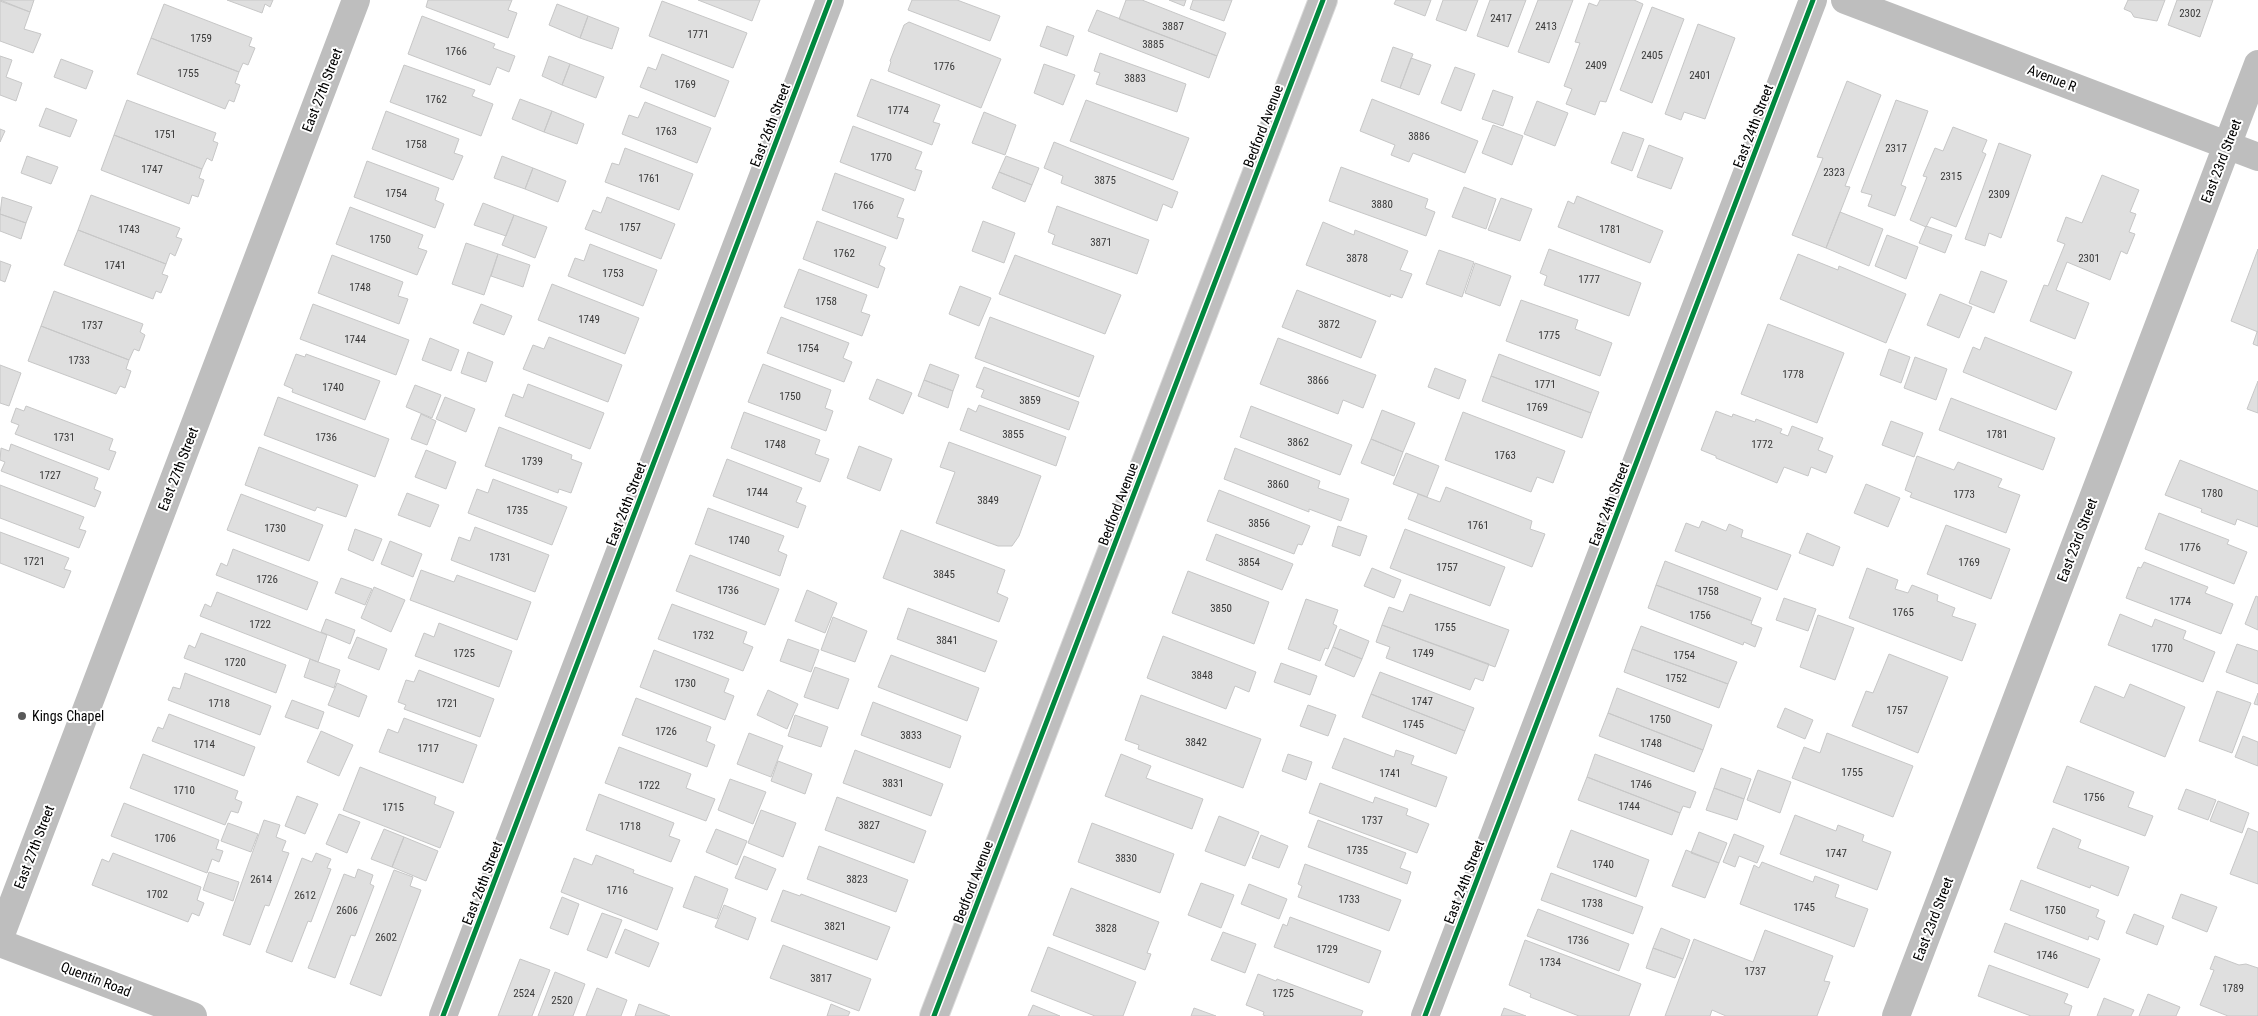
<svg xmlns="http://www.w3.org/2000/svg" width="2258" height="1016" font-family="'Roboto Condensed',sans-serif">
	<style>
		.building { fill: #dfdfdf; stroke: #c7c7c7 }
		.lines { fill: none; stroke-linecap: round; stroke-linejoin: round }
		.major-casing { stroke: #dbdbdb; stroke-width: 30 }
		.minor { stroke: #bebebe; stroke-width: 28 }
		.major { stroke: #bebebe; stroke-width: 28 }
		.cycleway-casing { stroke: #fff; stroke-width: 8 }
		.cycleway { stroke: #00873e; stroke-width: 5 }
		.poi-dot { fill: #595959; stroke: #fff; stroke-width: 2 }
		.labels { text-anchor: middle; stroke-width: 4; stroke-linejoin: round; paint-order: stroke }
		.number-label { font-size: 11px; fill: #383838 }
		.street-label { font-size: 14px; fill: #000; stroke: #fff }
		.poi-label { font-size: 14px; fill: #000; stroke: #fff; text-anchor: start }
	</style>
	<rect width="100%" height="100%" fill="#fff"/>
	<path class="building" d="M0,0H34L30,12Z
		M227,0H273L270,7L265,4L262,13Z
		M428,0H512L508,10L517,13L508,38L426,7Z
		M698,0H760L752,21Z
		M912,0H957L1000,16L990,41L908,10Z
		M1126,0H1142L1226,33L1217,56L1119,19Z
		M1169,0H1186L1184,6Z
		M1193,0H1232L1224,21L1190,9Z
		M1396,0H1431L1425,16L1394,4Z
		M1443,0H1478L1466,31L1436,20Z
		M1490,0H1526L1508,47L1477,36Z
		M1538,0H1573L1549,63L1518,52Z
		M1600,0H1634L1643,4L1606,102L1600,101L1595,115L1566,104L1572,89L1564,86L1580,43L1575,42L1589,3L1597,6Z
		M2128,0H2165L2157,21L2134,17L2131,12L2124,9Z
		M2177,0H2213L2200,37L2168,25Z
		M0,1L30,12L24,29L41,34L33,53L0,41Z
		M662,1L747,33L733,68L649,36Z
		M164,4L252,38L249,46L255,48L248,65L243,63L239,72L151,38Z
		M557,4L588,16L580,38L549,25Z
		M1652,7L1684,19L1652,103L1620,90Z
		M1097,10L1217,56L1209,78L1088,31Z
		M422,16L495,44L493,48L515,56L509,72L497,67L490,85L408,54Z
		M588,16L619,28L612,49L580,38Z
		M909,22L1001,59L981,108L888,71L891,62L890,61L904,25Z
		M1698,24L1735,38L1705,119L1684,112L1681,120L1665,114Z
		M1047,26L1074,36L1067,56L1040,46Z
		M151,38L239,72L235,83L240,85L234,102L229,100L225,109L137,74Z
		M1393,47L1413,54L1400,88L1381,81Z
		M1100,53L1186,84L1177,112L1096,84L1100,73L1094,71Z
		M662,54L729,81L715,117L640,87L648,67L656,70Z
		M0,56L12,60L6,77L22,83L16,101L0,95Z
		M549,56L570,64L562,85L542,76Z
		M1411,58L1431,65L1419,95L1400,88Z
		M61,59L93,71L86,89L54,77Z
		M570,64L604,77L596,98L562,85Z
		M1044,64L1075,75L1063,105L1034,93Z
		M404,65L475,90L472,96L493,104L481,136L390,102Z
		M1455,67L1475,74L1461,111L1441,103Z
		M871,79L940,105L933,122L940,124L932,145L857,116Z
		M1847,81L1881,95L1845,186L1850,187L1826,248L1792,235L1823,158L1817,157Z
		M1493,90L1513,97L1503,126L1482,119Z
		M520,99L552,111L544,132L512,119Z
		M1372,99L1478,141L1465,173L1413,153L1409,162L1391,155L1395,145L1360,131Z
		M127,100L216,133L213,141L218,143L212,161L207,158L202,169L114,135Z
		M1086,100L1189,138L1173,180L1070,141Z
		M1896,100L1928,111L1901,185L1906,187L1895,216L1868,206L1872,195L1861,192Z
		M1537,101L1568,113L1555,146L1524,134Z
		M645,102L711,128L697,163L622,134L629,115L638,118Z
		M46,108L77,120L70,137L39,126Z
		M386,111L459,139L454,153L463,156L453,180L372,149Z
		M552,111L584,124L577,144L544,132Z
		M984,112L1016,125L1005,155L972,143Z
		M1493,125L1523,136L1512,165L1482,153Z
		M853,126L922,152L915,169L922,171L915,191L840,162Z
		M1953,127L1987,140L1982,152L1986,154L1956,227L1931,217L1926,227L1910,220L1927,177L1923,176L1935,148L1943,151Z
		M0,129L5,131L0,142Z
		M1623,132L1644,139L1632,171L1611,163Z
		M114,135L202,169L199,178L204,180L198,197L192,195L189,204L101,170Z
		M1054,142L1178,192L1172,208L1163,204L1157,221L1061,183L1063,176L1044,168Z
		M1999,143L2031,155L2001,238L1989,233L1985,246L1965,239Z
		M1649,145L1683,158L1671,189L1637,177Z
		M625,148L693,174L679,210L605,182L612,163L619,165Z
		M27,156L58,167L51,184L21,173Z
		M502,156L533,168L525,189L494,178Z
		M1006,156L1039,168L1032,185L999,172Z
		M367,161L439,188L435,200L444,204L435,228L354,197Z
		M1341,167L1428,199L1425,208L1435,212L1426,236L1329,201Z
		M533,168L566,181L558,202L525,189Z
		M999,172L1032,185L1025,202L992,188Z
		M835,173L904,199L897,217L904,219L897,239L822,210Z
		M2102,175L2139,190L2130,212L2136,214L2129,232L2135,234L2127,254L2121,251L2110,280L2067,262L2056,290L2089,303L2075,339L2030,321L2044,285L2048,286L2065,244L2057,241L2066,217L2082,223Z
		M1464,187L1496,199L1486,229L1452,217Z
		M91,195L180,228L176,237L182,239L175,256L170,253L166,264L78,230Z
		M1577,196L1663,231L1650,263L1558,227L1568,201L1574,204Z
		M2,197L32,207L26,223L0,214Z
		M607,197L675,224L661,259L585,229L593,210L601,213Z
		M1501,198L1532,209L1520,241L1488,230Z
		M483,203L514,215L506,236L474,225Z
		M1057,206L1149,240L1137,274L1052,244L1055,235L1048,232Z
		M350,207L423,235L418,248L427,251L417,275L336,244Z
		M1840,212L1883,229L1869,266L1826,248Z
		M0,214L26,223L21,239L0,231Z
		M514,215L547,227L535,258L502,245Z
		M817,221L886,247L879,265L885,268L878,288L803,259Z
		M983,221L1015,233L1004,263L972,251Z
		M1323,222L1354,235L1355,230L1408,251L1400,270L1412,274L1402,298L1391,294L1390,297L1306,265Z
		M1926,226L1952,235L1945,253L1919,243Z
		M78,230L166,264L162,274L168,276L161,293L156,291L153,299L64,265Z
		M1887,235L1918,247L1906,279L1875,266Z
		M466,243L498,254L484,295L452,284Z
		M590,244L657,270L643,306L568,276L575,258L584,261Z
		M1549,249L1641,283L1629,316L1544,285L1547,276L1540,273Z
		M2258,249V332L2231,321Z
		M1439,250L1474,262L1462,297L1426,284Z
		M498,254L530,265L523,287L491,276Z
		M1798,254L1838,270L1839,266L1906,294L1886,343L1780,299Z
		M332,255L403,282L398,296L408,299L399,324L318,293Z
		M1015,255L1121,295L1105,334L999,294Z
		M0,261L11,265L5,282L0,280Z
		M1475,263L1511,276L1500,306L1465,293Z
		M799,269L867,295L861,312L870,315L862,336L784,307Z
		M1981,271L2007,281L1994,313L1969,303Z
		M552,284L639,318L625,354L538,320Z
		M960,286L991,298L979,326L949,314Z
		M1297,290L1376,321L1361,358L1282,327Z
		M54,291L143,324L140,332L145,335L139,351L134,349L129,360L41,326Z
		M1940,294L1972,307L1959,338L1927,325Z
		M1521,300L1578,320L1575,329L1612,343L1600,376L1506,341Z
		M313,304L409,340L396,375L300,339Z
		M481,304L512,316L504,335L473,323Z
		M781,317L849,343L843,358L852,362L844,382L767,353Z
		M990,317L1094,356L1079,397L975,358Z
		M1768,324L1844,353L1817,423L1741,394Z
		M41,326L129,360L126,369L131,371L125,388L120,386L116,394L28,361Z
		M2257,332H2258V346L2253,344Z
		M549,337L622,365L608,402L523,369L533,345L544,349Z
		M1985,337L2072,372L2056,410L1963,372L1973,347L1980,350Z
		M430,338L459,350L451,371L422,360Z
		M1278,338L1376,375L1363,408L1343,400L1338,414L1260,384Z
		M1889,349L1910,357L1901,383L1880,375Z
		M468,352L493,362L486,382L461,373Z
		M296,354L305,357L306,354L380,381L365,420L292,392L293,389L284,385Z
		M1499,354L1599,392L1591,413L1491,376Z
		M1915,357L1947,369L1936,400L1904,388Z
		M763,364L831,390L825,408L833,411L826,431L748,402Z
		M930,364L959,375L953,391L924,380Z
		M0,365L21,373L9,406L0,403Z
		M984,367L1079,402L1069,430L981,397L984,390L976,387Z
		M1435,368L1466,380L1459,399L1428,387Z
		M1491,376L1591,413L1582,438L1482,401Z
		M877,379L912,393L903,414L869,399Z
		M924,380L953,391L948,408L918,396Z
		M2258,381V413L2247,409Z
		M528,384L604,413L590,449L505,416L513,394L523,398Z
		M415,385L441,395L432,418L406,407Z
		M278,397L389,439L375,477L264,435Z
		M445,397L475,409L466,432L436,419Z
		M1951,398L2055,438L2043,470L1939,430Z
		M979,405L1066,437L1056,466L960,430L968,408L976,412Z
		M26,406L113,439L109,450L116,452L109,470L15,434L19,425L11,422L16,408L24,411Z
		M1251,406L1352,445L1340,475L1240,437Z
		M1382,410L1415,423L1403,452L1371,439Z
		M1716,411L1732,417L1733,414L1755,422L1756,419L1782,429L1780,433L1788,436L1792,426L1823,438L1818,450L1833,456L1826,473L1811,467L1808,476L1784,467L1777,483L1716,458V456L1701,450Z
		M744,412L820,440L815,454L829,459L820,482L731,448Z
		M1463,412L1565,451L1553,483L1537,477L1531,492L1445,460Z
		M421,414L436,421L427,445L411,439Z
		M1891,421L1923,433L1914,457L1882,445Z
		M499,427L572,455L571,459L582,463L571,493L559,489L558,493L485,466Z
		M1371,439L1403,452L1394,476L1361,463Z
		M949,442L1041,476L1019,536L1012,546H998L936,523L955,472L940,467Z
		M11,444L98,478L94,489L101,492L95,507L1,471L5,462L0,460L1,448L9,451Z
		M859,446L892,459L880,491L847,478Z
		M259,447L358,485L346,517L317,507L315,511L245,485Z
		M1235,448L1320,481L1318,488L1349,499L1341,521L1309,509V512L1224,479Z
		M426,450L456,462L446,489L415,477Z
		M1406,453L1439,466L1427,497L1393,484Z
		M1917,456L1954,470L1958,462L2002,479L1998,487L2020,495L2006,533L1910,497L1912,493L1905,490Z
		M727,459L802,488L796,502L806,506L798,528L713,496Z
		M2180,460L2258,491V527L2237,519L2235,525L2201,512L2202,509L2165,495Z
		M493,479L567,507L552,545L468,513L477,489L488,493Z
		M1866,484L1900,498L1888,527L1854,513Z
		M0,485L84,517L79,529L86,531L79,548L0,518Z
		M1446,487L1532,521L1530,529L1545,534L1532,567L1408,519L1418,494L1440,502Z
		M1219,490L1310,526L1302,545L1298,544L1294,554L1207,521Z
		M407,493L439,505L430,527L398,515Z
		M241,494L323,525L309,561L227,530Z
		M708,508L784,536L778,551L787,555L780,576L695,544Z
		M2159,513L2229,540L2227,544L2247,552L2234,584L2145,549Z
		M1702,521L1726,531L1729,524L1743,530L1741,537L1791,555L1777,590L1675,551L1686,523L1699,528Z
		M1946,525L2010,549L1991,599L1927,574Z
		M1338,526L1367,536L1360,556L1332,546Z
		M475,527L549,555L535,592L451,560L459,537L470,541Z
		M355,529L382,539L373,561L348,550Z
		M1405,529L1505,567L1490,606L1390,568Z
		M901,530L1005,570L997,593L1008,598L999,622L883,578Z
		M0,532L69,558L64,569L71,571L64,588L0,563Z
		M1807,533L1840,547L1833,566L1799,553Z
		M1216,534L1293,564L1282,590L1206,560Z
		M390,541L422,554L413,577L381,564Z
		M233,549L318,582L307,610L216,575L221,563L227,566Z
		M690,555L779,589L765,625L676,591Z
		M1665,561L1761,598L1752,621L1656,585Z
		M2144,562L2208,587L2205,593L2233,604L2221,634L2126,598L2138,567L2141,568Z
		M1372,568L1401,580L1394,598L1364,586Z
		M1867,568L1898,580L1895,589L1908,593L1912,585L1938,595L1937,601L1955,608L1952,616L1976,624L1962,661L1849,618Z
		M421,570L454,582L457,575L531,602L517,640L410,600Z
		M1188,571L1269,602L1254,644L1172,613Z
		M341,578L372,589L365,605L335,593Z
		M1656,585L1752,621L1751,624L1762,628L1755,647L1744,642L1743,645L1648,608Z
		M374,587L405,600L391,632L361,618Z
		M807,590L837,603L825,633L795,621Z
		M217,592L327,635L318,662L200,616L205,604L211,607Z
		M1410,594L1509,630L1495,667L1382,625L1389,607L1403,612Z
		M2256,596L2258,597V630L2245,624Z
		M1784,598L1816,609L1808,631L1776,620Z
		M1306,599L1338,610L1333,624L1337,626L1328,649L1325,648L1320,661L1288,649Z
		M672,604L747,632L743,643L753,647L743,671L658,639Z
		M908,608L997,641L985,672L897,639Z
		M2120,614L2152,627L2155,619L2186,631L2183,639L2215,652L2203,682L2108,645Z
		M1818,615L1854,628L1835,680L1800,667Z
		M833,617L867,631L855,662L821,650Z
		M326,619L355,630L350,644L321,632Z
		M439,623L512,651L499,687L415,656L424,633L434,637Z
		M1382,625L1489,664L1483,681L1475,678L1470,690L1386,658L1390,647L1376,642Z
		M1641,626L1737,662L1728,684L1632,649Z
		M1340,629L1369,641L1362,659L1333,647Z
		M201,633L286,665L276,693L184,658L189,645L195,648Z
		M1163,636L1256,672L1249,692L1235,686L1226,709L1147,678Z
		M357,637L387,649L379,670L348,658Z
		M788,639L819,650L811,672L780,661Z
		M2237,644L2258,651V684L2226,672Z
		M1333,647L1362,659L1354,677L1325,665Z
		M1632,649L1728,684L1719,708L1624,672Z
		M654,650L729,679L724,692L734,696L725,720L640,687Z
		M1889,654L1948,677L1918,753L1852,726L1866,691L1873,693Z
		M891,655L979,688L967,721L878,687Z
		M310,659L340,670L334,688L304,677Z
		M1281,663L1317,676L1310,695L1274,682Z
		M815,667L849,679L838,709L804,697Z
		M419,670L494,699L480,737L404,709L406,705L398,702L406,680L414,682Z
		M1380,672L1474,708L1465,731L1371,694Z
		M185,673L271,706L260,735L168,700L173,687L180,689Z
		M337,683L367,696L359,717L328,705Z
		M2130,684L2185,707L2165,757L2080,722L2095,686L2124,698Z
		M1617,688L1712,725L1703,750L1608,713Z
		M768,690L798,704L787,729L757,715Z
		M2217,691L2251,703L2232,753L2199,741Z
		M2258,693V705L2254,704Z
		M1371,694L1465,731L1456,754L1362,717Z
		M1141,695L1261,739L1243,788L1138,749L1139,745L1125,740Z
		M636,698L711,727L706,741L715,745L707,767L622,735Z
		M292,700L324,712L318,729L285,717Z
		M873,702L961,736L950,768L861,735Z
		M1308,705L1336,715L1328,736L1300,726Z
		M1785,708L1813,720L1805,739L1777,727Z
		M1608,713L1703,750L1694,772L1599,736Z
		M169,714L255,747L244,776L152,741L158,727L163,729Z
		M795,715L828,727L821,747L788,736Z
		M404,718L477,745L463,783L379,752L388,729L398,733Z
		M321,731L353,745L339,776L307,762Z
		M749,733L783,746L771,777L737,764Z
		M1827,733L1913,766L1893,817L1792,778L1804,747L1820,753Z
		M2243,736L2258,742V766L2235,757Z
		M1344,738L1394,757L1396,750L1414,756L1411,764L1447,777L1436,807L1332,768Z
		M619,747L691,774L686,788L715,799L706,821L605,783Z
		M855,750L943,784L931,816L843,783Z
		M143,754L238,791L235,799L242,802L238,813L231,811L225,825L130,788Z
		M1121,754L1151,766L1146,778L1203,799L1192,829L1105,796Z
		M1288,754L1312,762L1306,780L1282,771Z
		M1595,754L1696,792L1690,808L1683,806L1680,813L1587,777Z
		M778,761L812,774L805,794L771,781Z
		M2067,766L2134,792L2128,807L2153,816L2145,836L2053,802Z
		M360,767L436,797L434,804L454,812L440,848L343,810Z
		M1721,768L1751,779L1744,799L1714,788Z
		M1758,770L1791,782L1780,813L1747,800Z
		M1587,777L1680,813L1672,835L1578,800Z
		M730,779L766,792L753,824L718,810Z
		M1320,783L1373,803L1375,797L1408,809L1406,815L1429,824L1417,853L1309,813Z
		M1714,788L1744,799L1737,820L1706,810Z
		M2186,789L2216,800L2208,820L2178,809Z
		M599,794L674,823L669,836L680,840L671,862L586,830Z
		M297,796L318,804L305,834L285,826Z
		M837,797L926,831L914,863L825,830Z
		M2218,801L2249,813L2242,833L2210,821Z
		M124,803L219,840L216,849L223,851L219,862L212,859L207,873L111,836Z
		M761,810L796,823L783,857L748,843Z
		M339,814L360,822L347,853L326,844Z
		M1795,815L1836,831L1838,825L1864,835L1862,841L1891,852L1877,890L1780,854Z
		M1219,816L1259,832L1245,866L1205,851Z
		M264,820L280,825L276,837L286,841L282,851L289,853L269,906L265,905L250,945L223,935Z
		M1318,820L1406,853L1400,868L1411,872L1407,884L1308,847Z
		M228,823L258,834L251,852L221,841Z
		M1092,823L1174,854L1160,893L1078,862Z
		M2053,828L2081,840L2078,848L2129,867L2118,896L2091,885L2090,888L2037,868Z
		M2248,828L2258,832V884L2230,874Z
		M384,829L404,837L392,867L371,859Z
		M716,829L747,841L737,865L706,852Z
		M1571,830L1649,860L1636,897L1557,867Z
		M1699,832L1727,843L1719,863L1691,853Z
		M1734,834L1764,846L1757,863L1739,856L1735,867L1723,862Z
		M1261,835L1288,846L1279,868L1252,858Z
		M404,837L438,851L426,881L392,867Z
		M819,846L908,880L896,912L807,879Z
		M1686,850L1719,863L1705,898L1672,886Z
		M113,853L201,887L197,900L204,903L199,916L192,913L188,922L92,885L102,859L109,862Z
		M316,853L331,859L327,868L331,869L311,922L308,921L292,962L266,952L302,858L312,862Z
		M596,855L634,870L633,873L673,888L657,930L561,892L574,858L592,865Z
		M744,856L776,869L767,890L735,878Z
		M1762,862L1813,882L1815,876L1839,885L1835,897L1868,909L1854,947L1740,904L1754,865L1759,868Z
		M1305,864L1401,900L1389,931L1298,897L1302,886L1298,884Z
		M358,869L373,875L370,884L374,886L355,936L351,935L335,978L308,968L344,874L355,878Z
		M394,870L413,877L410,886L421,890L381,996L350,984Z
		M209,872L239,882L233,901L203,890Z
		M1551,873L1643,907L1633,934L1541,900Z
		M695,876L728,889L717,919L683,907Z
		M2021,880L2099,910L2096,917L2105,921L2098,940L2089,936L2088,940L2010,910Z
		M1201,883L1234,895L1221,928L1188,915Z
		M1249,884L1287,899L1279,919L1241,904Z
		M1071,888L1159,922L1147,953L1151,954L1145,970L1053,935Z
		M783,890L800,896L801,894L890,927L877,960L771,921Z
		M2181,894L2217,907L2207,932L2172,918Z
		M562,897L579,904L568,935L550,928Z
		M724,905L756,918L748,940L715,927Z
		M1538,909L1629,944L1619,971L1527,936Z
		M602,913L622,920L607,958L587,950Z
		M2134,914L2164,926L2157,945L2126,933Z
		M1290,917L1381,951L1369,983L1274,947L1283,924L1287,926Z
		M2005,923L2100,959L2088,988L1994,952Z
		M1661,928L1690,940L1683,959L1653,948Z
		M625,929L659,943L649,967L615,953Z
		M1765,930L1833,956L1824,981L1830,982L1817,1016H1726L1712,1010L1710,1016H1665L1694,939L1753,962Z
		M1223,932L1256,944L1245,973L1211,960Z
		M1525,940L1641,984L1629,1016H1579L1530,997L1531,994L1509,985Z
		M783,945L871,979L859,1011L770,978Z
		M1048,947L1136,982L1123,1016H1095L1031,991Z
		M1653,948L1683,959L1675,978L1646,968Z
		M2215,956L2239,965L2246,964L2258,968V1016H2228L2200,1005L2214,970L2210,969Z
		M520,959L550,970L532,1016H498Z
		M1989,965L2068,994L2064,1003L2072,1006L2069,1016H2031L1978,996Z
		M555,972L585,984L573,1016H538Z
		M1258,974L1276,981L1277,979L1363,1011L1361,1016H1266L1263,1015L1264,1012L1246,1005Z
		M597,988L627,1000L621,1016H586Z
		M2148,994L2180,1007L2176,1016H2139Z
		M2104,998L2134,1010L2131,1016H2097Z
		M639,1004L670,1016H635Z
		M831,1004L850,1012L848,1016H827Z
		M1033,1005L1060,1016H1028Z
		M1194,1008L1216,1016H1191Z
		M1504,1008L1526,1016H1501Z"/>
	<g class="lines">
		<defs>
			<path id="major" d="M934,1016L1323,0"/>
		</defs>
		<use href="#major" class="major-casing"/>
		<path class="minor" d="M1845,0L2258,157
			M0,937L356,0
			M0,943L193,1016
			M443,1016L830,0
			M1425,1016L1813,0
			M1896,1016L2258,64"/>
		<use href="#major" class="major"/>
		<defs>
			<path id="cycleway" d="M443,1016L830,0
				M934,1016L1323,0
				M1425,1016L1813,0"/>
		</defs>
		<use href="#cycleway" class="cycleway-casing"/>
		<use href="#cycleway" class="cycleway"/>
	</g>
	<circle class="poi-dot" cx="22" cy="716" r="5"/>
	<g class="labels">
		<g class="number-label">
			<text x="2190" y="17">2302</text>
			<text x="1501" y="22">2417</text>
			<text x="1173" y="30">3887</text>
			<text x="1546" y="30">2413</text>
			<text x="698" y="38">1771</text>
			<text x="201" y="42">1759</text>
			<text x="1153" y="48">3885</text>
			<text x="456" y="55">1766</text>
			<text x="1652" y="59">2405</text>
			<text x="1596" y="69">2409</text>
			<text x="944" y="70">1776</text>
			<text x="188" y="77">1755</text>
			<text x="1700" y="79">2401</text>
			<text x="1135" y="82">3883</text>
			<text x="685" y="88">1769</text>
			<text x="436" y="103">1762</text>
			<text x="898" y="114">1774</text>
			<text x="666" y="135">1763</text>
			<text x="165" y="138">1751</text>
			<text x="1419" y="140">3886</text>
			<text x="416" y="148">1758</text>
			<text x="1896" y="152">2317</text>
			<text x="881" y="161">1770</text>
			<text x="152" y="173">1747</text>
			<text x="1834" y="176">2323</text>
			<text x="1951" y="180">2315</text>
			<text x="649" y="182">1761</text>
			<text x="1105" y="184">3875</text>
			<text x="396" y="197">1754</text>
			<text x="1999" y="198">2309</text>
			<text x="1382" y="208">3880</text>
			<text x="863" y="209">1766</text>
			<text x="630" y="231">1757</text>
			<text x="129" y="233">1743</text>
			<text x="1610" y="233">1781</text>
			<text x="380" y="243">1750</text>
			<text x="1101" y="246">3871</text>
			<text x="844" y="257">1762</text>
			<text x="1357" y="262">3878</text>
			<text x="2089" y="262">2301</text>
			<text x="115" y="269">1741</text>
			<text x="613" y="277">1753</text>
			<text x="1589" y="283">1777</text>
			<text x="360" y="291">1748</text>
			<text x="826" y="305">1758</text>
			<text x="589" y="323">1749</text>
			<text x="1329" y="328">3872</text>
			<text x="92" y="329">1737</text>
			<text x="1549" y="339">1775</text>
			<text x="355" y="343">1744</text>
			<text x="808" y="352">1754</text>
			<text x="79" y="364">1733</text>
			<text x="1793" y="378">1778</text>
			<text x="1318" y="384">3866</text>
			<text x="1545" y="388">1771</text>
			<text x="333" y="391">1740</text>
			<text x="790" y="400">1750</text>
			<text x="1030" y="404">3859</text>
			<text x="1537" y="411">1769</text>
			<text x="1013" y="438">3855</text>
			<text x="1997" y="438">1781</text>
			<text x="64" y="441">1731</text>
			<text x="326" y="441">1736</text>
			<text x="1298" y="446">3862</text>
			<text x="775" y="448">1748</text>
			<text x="1762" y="448">1772</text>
			<text x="1505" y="459">1763</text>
			<text x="532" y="465">1739</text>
			<text x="50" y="479">1727</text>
			<text x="1278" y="488">3860</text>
			<text x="757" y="496">1744</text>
			<text x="2212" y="497">1780</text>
			<text x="1964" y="498">1773</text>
			<text x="988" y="504">3849</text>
			<text x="517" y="514">1735</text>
			<text x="1259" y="527">3856</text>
			<text x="1478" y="529">1761</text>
			<text x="275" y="532">1730</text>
			<text x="739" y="544">1740</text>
			<text x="2190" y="551">1776</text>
			<text x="500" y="561">1731</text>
			<text x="34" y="565">1721</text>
			<text x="1249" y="566">3854</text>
			<text x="1969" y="566">1769</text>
			<text x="1447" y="571">1757</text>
			<text x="944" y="578">3845</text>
			<text x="267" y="583">1726</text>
			<text x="728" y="594">1736</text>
			<text x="1708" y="595">1758</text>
			<text x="2180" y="605">1774</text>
			<text x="1221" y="612">3850</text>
			<text x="1903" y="616">1765</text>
			<text x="1700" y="619">1756</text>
			<text x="260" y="628">1722</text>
			<text x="1445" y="631">1755</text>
			<text x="703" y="639">1732</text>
			<text x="947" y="644">3841</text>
			<text x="2162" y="652">1770</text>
			<text x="464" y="657">1725</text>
			<text x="1423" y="657">1749</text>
			<text x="1684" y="659">1754</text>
			<text x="235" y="666">1720</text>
			<text x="1202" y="679">3848</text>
			<text x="1676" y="682">1752</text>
			<text x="685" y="687">1730</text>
			<text x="1422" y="705">1747</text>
			<text x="219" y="707">1718</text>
			<text x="447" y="707">1721</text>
			<text x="1897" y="714">1757</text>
			<text x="1660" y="723">1750</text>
			<text x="1413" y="728">1745</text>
			<text x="666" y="735">1726</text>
			<text x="911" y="739">3833</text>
			<text x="1196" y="746">3842</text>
			<text x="1651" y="747">1748</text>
			<text x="204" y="748">1714</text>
			<text x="428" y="752">1717</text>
			<text x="1852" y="776">1755</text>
			<text x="1390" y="777">1741</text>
			<text x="893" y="787">3831</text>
			<text x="1641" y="788">1746</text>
			<text x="649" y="789">1722</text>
			<text x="184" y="794">1710</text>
			<text x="2094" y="801">1756</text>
			<text x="1629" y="810">1744</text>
			<text x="393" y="811">1715</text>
			<text x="1372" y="824">1737</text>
			<text x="869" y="829">3827</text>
			<text x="630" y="830">1718</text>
			<text x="165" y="842">1706</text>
			<text x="1357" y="854">1735</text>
			<text x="1836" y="857">1747</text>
			<text x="1126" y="862">3830</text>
			<text x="1603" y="868">1740</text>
			<text x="261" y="883">2614</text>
			<text x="857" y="883">3823</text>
			<text x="617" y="894">1716</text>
			<text x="157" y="898">1702</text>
			<text x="305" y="899">2612</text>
			<text x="1349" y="903">1733</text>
			<text x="1592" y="907">1738</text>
			<text x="1804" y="911">1745</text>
			<text x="347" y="914">2606</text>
			<text x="2055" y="914">1750</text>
			<text x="835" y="930">3821</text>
			<text x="1106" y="932">3828</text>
			<text x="386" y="941">2602</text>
			<text x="1578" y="944">1736</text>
			<text x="1327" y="953">1729</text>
			<text x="2047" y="959">1746</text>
			<text x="1550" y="966">1734</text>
			<text x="1755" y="975">1737</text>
			<text x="821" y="982">3817</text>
			<text x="2233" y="992">1789</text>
			<text x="524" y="997">2524</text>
			<text x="1283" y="997">1725</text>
			<text x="562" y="1004">2520</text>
		</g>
		<g class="street-label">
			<text transform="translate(2052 78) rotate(21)" y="5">Avenue R</text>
			<text transform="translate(322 90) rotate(-69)" y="5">East 27th Street</text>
			<text transform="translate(770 125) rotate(-69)" y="5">East 26th Street</text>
			<text transform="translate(1263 126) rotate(-69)" y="5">Bedford Avenue</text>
			<text transform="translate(1753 126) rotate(-69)" y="5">East 24th Street</text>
			<text transform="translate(2221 161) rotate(-69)" y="5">East 23rd Street</text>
			<text transform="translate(178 469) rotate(-69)" y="5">East 27th Street</text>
			<text transform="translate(626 504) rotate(-69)" y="5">East 26th Street</text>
			<text transform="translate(1118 504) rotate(-69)" y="5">Bedford Avenue</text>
			<text transform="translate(1609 504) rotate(-69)" y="5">East 24th Street</text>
			<text transform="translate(2077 540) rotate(-69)" y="5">East 23rd Street</text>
			<text transform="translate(34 847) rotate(-69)" y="5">East 27th Street</text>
			<text transform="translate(973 882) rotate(-69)" y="5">Bedford Avenue</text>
			<text transform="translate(1464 882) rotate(-69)" y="5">East 24th Street</text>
			<text transform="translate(482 883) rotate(-69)" y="5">East 26th Street</text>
			<text transform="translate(1933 919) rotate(-69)" y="5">East 23rd Street</text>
			<text transform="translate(96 979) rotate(21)" y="5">Quentin Road</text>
		</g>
		<g class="poi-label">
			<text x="32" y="721">Kings Chapel</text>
		</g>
	</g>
</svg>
